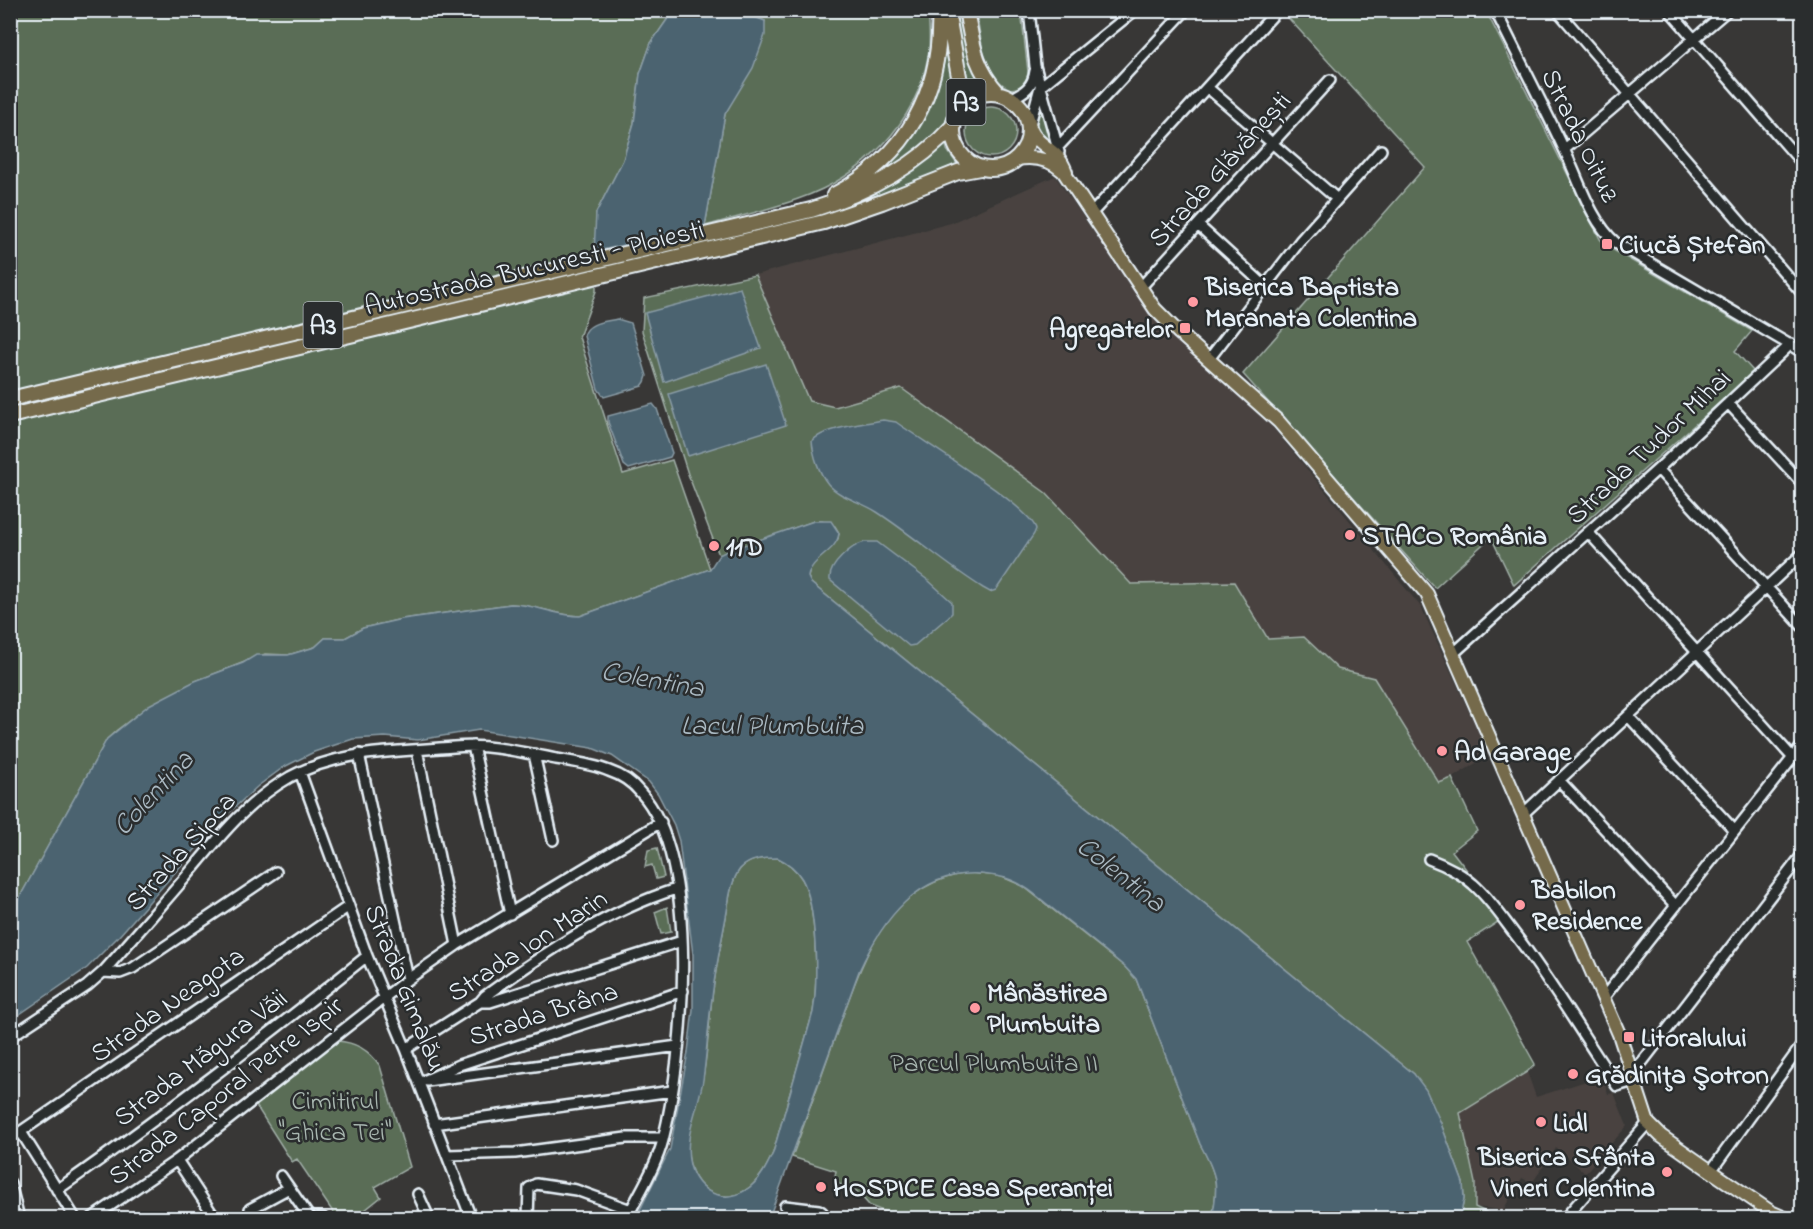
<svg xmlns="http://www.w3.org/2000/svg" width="1813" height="1229" font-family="'Indie Flower',sans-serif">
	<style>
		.built { fill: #494340 }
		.green { fill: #5a6d57; stroke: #a1afa8; stroke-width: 1.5 }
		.water { fill: #4c6470; stroke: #8a9ca6; stroke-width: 1.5; fill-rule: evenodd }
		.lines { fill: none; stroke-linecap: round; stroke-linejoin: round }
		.minor-casing { stroke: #e8f1f8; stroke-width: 14 }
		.major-casing { stroke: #e8f1f8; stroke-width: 16 }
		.highway-casing { stroke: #e8f1f8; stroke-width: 18 }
		.minor { stroke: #2a2d2e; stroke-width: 9 }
		.major { stroke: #746b4b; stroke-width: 12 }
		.highway { stroke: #746b4b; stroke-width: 14 }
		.poi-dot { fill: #ff9aa2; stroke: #2a2d2e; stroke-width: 2 }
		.labels { text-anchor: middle; stroke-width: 5; stroke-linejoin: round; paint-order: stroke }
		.shield { fill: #2a2d2e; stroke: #afb6bb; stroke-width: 1.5 }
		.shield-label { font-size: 26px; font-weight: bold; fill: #e8f1f8 }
		.street-label { font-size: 27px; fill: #e8f1f8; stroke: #2a2d2e }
		.poi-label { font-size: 27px; font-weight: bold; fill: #e8f1f8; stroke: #2a2d2e; text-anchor: start }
		.park-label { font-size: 27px; fill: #a8b6b0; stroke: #2a2d2e }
		.water-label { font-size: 28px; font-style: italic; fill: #aab9c2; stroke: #2a2d2e }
	</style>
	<rect width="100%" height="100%" fill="#383736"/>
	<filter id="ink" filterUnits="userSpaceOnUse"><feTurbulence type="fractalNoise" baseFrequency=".0167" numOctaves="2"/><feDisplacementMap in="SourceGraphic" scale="12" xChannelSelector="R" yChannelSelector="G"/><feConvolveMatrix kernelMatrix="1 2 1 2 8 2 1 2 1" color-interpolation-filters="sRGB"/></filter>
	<g filter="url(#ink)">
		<path class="built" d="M1055,176L1133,289L1175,340L1253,404L1421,607L1489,755L1452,778L1440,783L1374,678L1338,669L1304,637L1268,639L1234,582L1131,584L901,388L835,407L809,401L755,275L951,223Z
			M1527,1072L1536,1097L1602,1076L1608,1094L1614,1093L1627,1126L1585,1173L1556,1148L1532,1183L1522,1178L1503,1210L1475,1207L1476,1190L1460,1113Z"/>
		<path class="green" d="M1281,10L1486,11L1600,239L1608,247L1752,331L1735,351L1754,372L1514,585L1491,537L1435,588L1243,374L1425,167Z
			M11,11H673L651,43L640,74L634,123L623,160L596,213V291L579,337L623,474L672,460L710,569L580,616C556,616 535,604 511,604L402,619L363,628L345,638H325L315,647L288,655L265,654L196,681L149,706L117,730L107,739L11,913Z
			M739,11H928C929,26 931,41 928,56C916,125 862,177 798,199C768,210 736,217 705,226L725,114L737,92L765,21Z
			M952,11H961L985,87L965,94Z
			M976,11H1021L1028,72C1027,84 1022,88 1010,89C982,76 981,37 976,11Z
			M944,21C948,42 956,65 956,85C956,100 949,121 940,132C921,156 874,178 847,193L914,130Z
			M1042,102L1054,146L1046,142L1036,129V119Z
			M966 132a25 25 0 1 1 50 0a25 25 0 1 1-50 0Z
			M945,140L947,150L957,164C902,187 847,209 790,225L789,222L808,217Z
			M755,275L809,401L835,407L901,388L1046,493L1131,584L1234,582L1268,639L1304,637L1338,669L1374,678L1439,783L1452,778L1477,831L1452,851L1493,904L1501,920L1467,942L1535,1064L1527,1072L1460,1113L1475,1183V1207L1490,1214L1491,1218H1460L1464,1199L1463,1183L1440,1121L1414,1074L811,583L808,577L811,566L838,539L839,533L835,526L822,521H814L719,555L688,474L642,331L644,298Z
			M657,848L664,877L656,879L652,865L645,867L648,850Z
			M778,858C789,863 796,869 802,879C817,906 818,982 813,1012L773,1153C767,1166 761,1178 750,1187C726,1206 697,1193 690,1165C682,1135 700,1101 704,1071C708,1047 709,1022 712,998C715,971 721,944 726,917C729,902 730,882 740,869C750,858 764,858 778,858Z
			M970,873L1000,876L1023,886L1125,967L1136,979L1200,1144C1217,1175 1219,1184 1212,1218H901L870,1206L853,1187L843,1186L834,1181L836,1171L792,1157C808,1115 822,1073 837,1032C862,963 885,882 970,873Z
			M667,907L671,932L661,934L655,912Z
			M337,1041C356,1042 370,1051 380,1066L410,1167L375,1187L381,1197L355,1218H337L297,1159L292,1162L255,1104Z"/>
		<path class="water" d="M673,11H739L765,21V35L753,68L725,114L705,226L594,252L596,213L623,160L634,123L640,74L651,43Z
			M740,288L761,348L664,382L645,313Z
			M617,319L631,323L647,376L645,382L642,386L604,397L598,389L584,336C587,322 605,322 617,319Z
			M766,364L786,425L688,456L669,394Z
			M653,404L657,409L672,453L670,457L629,469L624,465L608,422V416Z
			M883,420L896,422C919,439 1031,507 1036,529L1034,534L996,590L990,592L983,588C946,565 914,536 877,512C862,502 840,498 828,484C819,473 813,455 812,441C823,428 866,423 883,420Z
			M814,521H831L839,533C837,553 811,557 808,577L811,583L1414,1074L1426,1090L1440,1121L1463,1183L1464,1199L1460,1218H1212C1219,1184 1217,1175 1200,1144L1136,979L1125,967C1101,947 1077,928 1053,909C1040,899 1027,886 1011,880C1001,876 990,875 980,874C918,870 882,921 859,971L769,1218H636L670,1149L688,1052L693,1009V955L679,841L674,825L658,794L649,782L612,756L592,748L479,730L418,740L385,737L353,739L314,752L284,767L258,786L223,818L119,936L87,968L11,1020V913L107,739L149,705L195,681L243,663L256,655H288L315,647L325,638H345L363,628L402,619L511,604C535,604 556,616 580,616L710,569L719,555L729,550ZM778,858C789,863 796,869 802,879C817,905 818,982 813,1012L773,1153C767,1166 761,1178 750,1187C726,1206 697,1193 690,1165C683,1137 699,1107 703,1080C707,1053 708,1025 712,998C715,971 721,944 726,917C729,902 730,882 740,869C750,858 764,858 778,858Z
			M865,542H877L929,581L952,602V613L948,617L915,645L909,646L830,580C828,565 852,545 865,542Z"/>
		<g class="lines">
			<defs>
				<path id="minor" d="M1029,10L1035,66L1059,152
					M1495,10C1518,56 1541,101 1563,147C1578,177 1590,221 1616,243L1802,352
					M1557,10L1802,293
					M1669,10L1802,163
					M1040,87L1135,10
					M1208,88L1337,199
					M1012,98C1025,92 1033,86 1035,71
					M1030,124L1040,87
					M1058,147L1186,10
					M1565,149L1728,10
					M1091,214L1274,14
					M1199,226L1265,286
					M1140,288L1330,80
					M1209,359L1300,241L1381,150
					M1728,403L1802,483
					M1658,469L1802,626
					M1588,532L1793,758
					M1454,653L1658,469L1791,344
					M1628,716L1735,831
					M473,746L510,914
					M417,750L457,945
					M359,754L408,979
					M534,754L553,840
					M300,772L367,956L406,1049L471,1218
					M1559,780L1676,906
					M1524,813L1802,554
					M1429,859C1445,865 1460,872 1473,884C1489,898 1501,916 1514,933C1552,982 1582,1035 1617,1086L1634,1081
					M103,972L120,973L133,968L276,872
					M1604,997L1802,746
					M480,1002H490L682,941
					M10,1037L87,986L103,972C131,941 158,909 185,878C217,840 246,802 290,777C342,749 398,752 454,747C489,744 522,752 556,759C574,762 592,764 609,771C621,775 632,782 640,792C702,858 684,1057 663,1140C656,1167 639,1193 627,1218
					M406,1049L480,1002L485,996C544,953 607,911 676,889
					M1632,1072L1643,1061L1802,855
					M427,1081L678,1046
					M419,1083L459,1065L683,991
					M434,1124L672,1091
					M21,1132L75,1218
					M10,1139L349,906
					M447,1155L515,1153L626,1138H663
					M177,1160L215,1218
					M1711,1171L1802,1045
					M281,1176L310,1218
					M10,1183L19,1218
					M57,1190C163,1116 266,1037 367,956
					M418,1194L429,1218
					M785,1206L819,1210L822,1212L825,1218
					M250,1209L289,1188
					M92,1218L177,1160L408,979L457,945L661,822
					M317,1218H323
					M528,1218L529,1188L536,1184L576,1190L631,1210
					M787,1218L791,1207
					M1565,1218L1648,1123"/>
				<path id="major" d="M1030,128C1040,150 1057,146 1066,172
					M1017,159C1035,156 1050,159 1063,171L1155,309L1179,333L1279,422L1427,594L1619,1034L1648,1123L1661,1136L1711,1171L1771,1212L1785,1218"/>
				<path id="highway" d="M947,10L960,82V109
					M966,10C973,45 974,66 998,93
					M953 131a38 38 0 1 1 76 0a38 38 0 1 1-76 0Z
					M834,195C907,156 943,92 939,10
					M10,399L811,210C863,194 916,167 953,126
					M10,416L824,222L882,202L958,172L980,168"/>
			</defs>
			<use href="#minor" class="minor-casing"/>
			<use href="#major" class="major-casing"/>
			<use href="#highway" class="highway-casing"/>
			<use href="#minor" class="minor"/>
			<use href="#major" class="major"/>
			<use href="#highway" class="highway"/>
		</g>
	</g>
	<g class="poi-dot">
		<rect x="1601" y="238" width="12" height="12" rx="3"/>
		<circle cx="1193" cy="302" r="6"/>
		<rect x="1179" y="322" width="12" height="12" rx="3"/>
		<circle cx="1350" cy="535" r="6"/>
		<circle cx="714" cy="546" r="6"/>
		<circle cx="1442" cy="751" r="6"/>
		<circle cx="1520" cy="905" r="6"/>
		<circle cx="975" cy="1008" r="6"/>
		<rect x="1623" y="1031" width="12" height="12" rx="3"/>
		<circle cx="1573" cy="1074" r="6"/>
		<circle cx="1541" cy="1122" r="6"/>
		<circle cx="1667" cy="1172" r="6"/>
		<circle cx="821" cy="1187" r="6"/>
	</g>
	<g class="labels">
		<g class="shield">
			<rect x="946.5" y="79" width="39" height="46" rx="4.5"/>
			<rect x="303.5" y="302" width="39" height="46" rx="4.5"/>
		</g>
		<g class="shield-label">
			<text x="966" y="111">A3</text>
			<text x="323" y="334">A3</text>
		</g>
		<g class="street-label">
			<text transform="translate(1581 135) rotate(64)" y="9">Strada Oituz</text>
			<text transform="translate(1219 169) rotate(-48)" y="9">Strada Glăvănești</text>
			<text transform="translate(534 267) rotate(-13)" y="9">Autostrada Bucuresti - Ploiesti</text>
			<text transform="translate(1648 446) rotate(-43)" y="9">Strada Tudor Mihai</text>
			<text transform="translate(180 851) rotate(-48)" y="9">Strada Șipca</text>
			<text transform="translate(527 945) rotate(-33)" y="9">Strada Ion Marin</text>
			<text transform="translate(406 987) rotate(68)" y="9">Strada Gimalău</text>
			<text transform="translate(167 1004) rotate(-35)" y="9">Strada Neagota</text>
			<text transform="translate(543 1013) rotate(-18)" y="9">Strada Brâna</text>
			<text transform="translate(200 1057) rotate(-37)" y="9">Strada Măgura Văii</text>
			<text transform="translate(225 1090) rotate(-38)" y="9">Strada Caporal Petre Ispir</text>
		</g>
		<g class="poi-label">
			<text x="1619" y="253">Ciucă Ștefan</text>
			<text x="1205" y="295">Biserica Baptista<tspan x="1205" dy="31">Maranata Colentina</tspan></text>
			<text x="1173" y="337" text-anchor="end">Agregatelor</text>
			<text x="1362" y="544">STACO România</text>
			<text x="726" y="555">11D</text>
			<text x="1454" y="760">Ad Garage</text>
			<text x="1532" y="898">Babilon<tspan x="1532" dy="31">Residence</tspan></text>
			<text x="987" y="1001">Mânăstirea<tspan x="987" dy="31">Plumbuita</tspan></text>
			<text x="1641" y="1046">Litoralului</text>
			<text x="1585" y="1083">Grădiniţa Şotron</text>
			<text x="1553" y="1131">Lidl</text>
			<text x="1655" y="1165" text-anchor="end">Biserica Sfânta<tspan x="1655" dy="31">Vineri Colentina</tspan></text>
			<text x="833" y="1196">HOSPICE Casa Speranței</text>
		</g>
		<g class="park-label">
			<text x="994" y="1071">Parcul Plumbuita II</text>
			<text x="335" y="1109">Cimitirul<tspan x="335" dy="31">"Ghica Tei"</tspan></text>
		</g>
		<g class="water-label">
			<text transform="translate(653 678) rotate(10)" y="10">Colentina</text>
			<text x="772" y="734">Lacul Plumbuita</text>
			<text transform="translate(152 792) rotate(-47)" y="10">Colentina</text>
			<text transform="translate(1122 873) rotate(38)" y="10">Colentina</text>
		</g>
	</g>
	<rect width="1813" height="1229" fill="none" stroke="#2a2d2e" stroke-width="36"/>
	<rect x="18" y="18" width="1777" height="1193" fill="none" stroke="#e8f1f8" stroke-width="2" filter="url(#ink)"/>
</svg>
